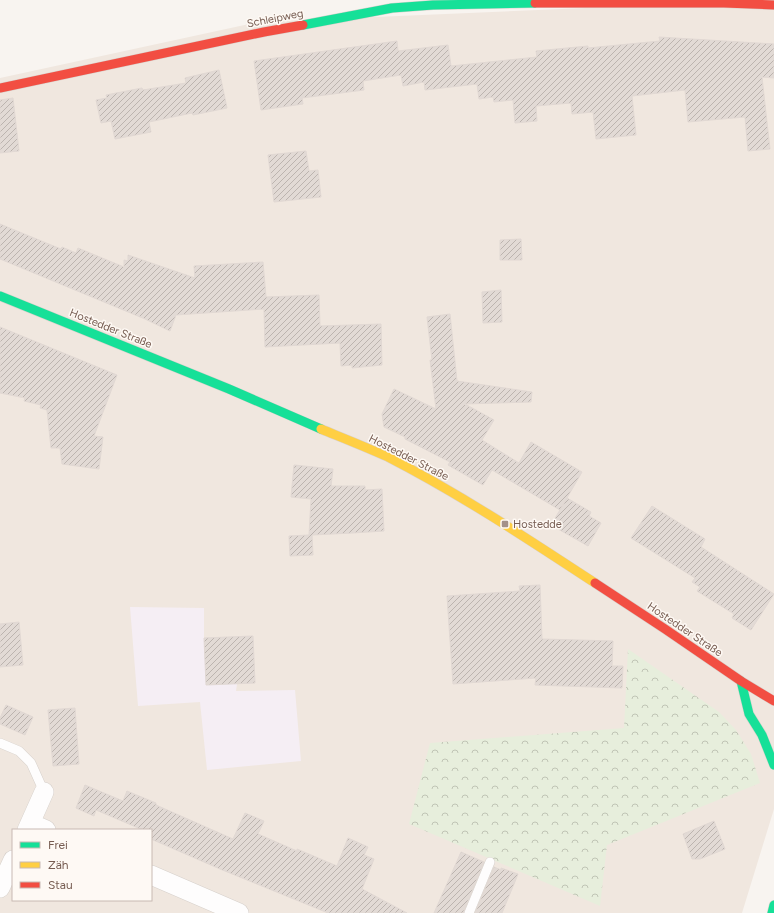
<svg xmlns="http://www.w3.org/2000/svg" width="774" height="913" font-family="Figtree,sans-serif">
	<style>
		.residential { fill: #f0e7df; fill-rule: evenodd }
		.education { fill: #f5eef4 }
		.park { fill: url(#park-crowns) }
		.building { fill: url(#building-hatch); stroke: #e1d8d3 }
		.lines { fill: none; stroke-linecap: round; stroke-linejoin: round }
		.lane-casing { stroke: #d6d0cb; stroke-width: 10 }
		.street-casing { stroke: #d6d0cb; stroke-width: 20 }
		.fast-casing { stroke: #d8d1cc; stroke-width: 10 }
		.slow-casing { stroke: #d8d1cc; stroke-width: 10 }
		.jam-casing { stroke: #d8d1cc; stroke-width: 10 }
		.lane { stroke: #fefdfd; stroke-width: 9 }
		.street { stroke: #fefdfd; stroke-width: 19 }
		.fast { stroke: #16e098; stroke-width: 9 }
		.slow { stroke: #ffcf43; stroke-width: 9 }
		.jam { stroke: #f24e42; stroke-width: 9 }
		.poi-dot { fill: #a49189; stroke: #fef9f4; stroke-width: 1.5 }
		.labels { text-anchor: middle; stroke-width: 3; stroke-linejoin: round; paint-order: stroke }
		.street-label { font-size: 11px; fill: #765c51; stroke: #fef9f4 }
		.poi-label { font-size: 11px; fill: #765c51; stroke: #fef9f4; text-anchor: start }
	</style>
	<defs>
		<pattern id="park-crowns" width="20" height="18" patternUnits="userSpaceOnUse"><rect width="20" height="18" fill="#e7eedc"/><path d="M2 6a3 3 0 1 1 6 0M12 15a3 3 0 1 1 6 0" fill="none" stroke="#c0c4b5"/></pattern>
		<pattern id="building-hatch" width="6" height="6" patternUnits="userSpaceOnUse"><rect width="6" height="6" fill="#e2dad5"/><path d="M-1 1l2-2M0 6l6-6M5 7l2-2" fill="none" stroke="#bcb4af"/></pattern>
	</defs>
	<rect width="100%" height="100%" fill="#f8f4f0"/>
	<path class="residential" d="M774,0V809L742,913H0V78L258,22ZM13,830H151V900H13Z"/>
	<path class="education" d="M130,607L204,608V638L253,636L255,683L237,684L236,691L295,690L301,761L207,770L200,702L138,706Z"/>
	<path class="park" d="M628,649L719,712L736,730L751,754L760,783L607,845L600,906L409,824L430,743L624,728Z"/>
	<path class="building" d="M659,37L774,44V78L762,77L770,149L748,151L745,117L688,122L685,90L632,96L636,135L596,139L593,112L572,114L571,103L536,106L537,121L515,123L513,100L494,102L493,97L479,99L477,84L425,90L424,82L403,86L401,75L363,81L364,90L302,98L303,104L261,110L254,61L397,41L398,51L448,45L451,66L537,57L536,51L588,46V48L660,41Z
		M219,70L227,108L193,115L192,113L149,122L151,132L115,139L111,121L101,123L96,100L107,98L106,95L142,88L143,90L186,83L185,78Z
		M13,98L19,151L0,153V100Z
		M306,151L309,171L318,170L321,197L274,202L268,155Z
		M0,224L61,249L62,247L76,253L78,248L124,267V260L128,261V255L195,278L194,266L263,262L266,297L319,295L320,326L381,324L382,365L352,368V365L341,366L340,343L265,347L264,309L176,315L170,331L145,319L0,259Z
		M521,239L522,260H500V240Z
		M501,290L502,322L483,323L482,292Z
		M450,314L457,381L532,392L531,402L465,404L494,420L482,440L519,463L531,442L582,472L560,510L492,470L483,485L448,465L450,462L405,439V437L384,427L382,414L394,389L436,409L430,360H432L427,317Z
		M0,327L117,375L94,436L103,437L99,469L62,464L60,448H51L47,410L40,408L41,405L24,401L25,398L0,393Z
		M294,465L333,469L331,486H365V490L382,489L384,531L352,533L312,535L313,555L290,556L289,536L309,535L311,499L291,497Z
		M567,498L591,512L589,516L601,523L588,546L551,525Z
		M652,506L705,539L701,547L774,594L751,630L732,618L734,614L697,591L700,587L692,582L695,578L631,538Z
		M540,585L542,639L613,641L612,666H623L622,688L535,685L536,678L453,684L447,596L520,591L519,586Z
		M19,622L23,665L0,667V624Z
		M253,636L255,683L206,685L204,638Z
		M6,705L33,717L25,735L0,724V718Z
		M75,708L79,764L53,766L48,710Z
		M85,785L123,801L127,791L156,803V805L233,839L245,813L264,821L258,834L297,851V849L337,866L348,838L368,847L364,855L374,859L362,889L407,913H328L220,869L151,839V830H143L96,810L94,816L76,808Z
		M714,821L725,849L700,859H692L683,834Z
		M461,852L484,862L463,913H434Z
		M494,867L501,870V868L518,874L514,884L502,913H475Z"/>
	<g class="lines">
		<defs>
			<path id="lane" d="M0,743L19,751L31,763L44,792
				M469,913L490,862"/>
			<path id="street" d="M30,823L46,830
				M27,830L44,792
				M151,875L239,913
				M0,888L13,860"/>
			<path id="fast" d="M303,25L392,8L433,5L535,3
				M0,296L229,389L321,429
				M741,681L749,714L762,735L774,765
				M772,913L774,905"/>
			<path id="slow" d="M321,429C343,438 366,447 388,457C460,494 528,539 595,583"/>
			<path id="jam" d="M535,3H724L774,5
				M0,88L264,32L303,25
				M595,583L665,629L741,681L774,701"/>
		</defs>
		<use href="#lane" class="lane-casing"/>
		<use href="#street" class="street-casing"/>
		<use href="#fast" class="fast-casing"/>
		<use href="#slow" class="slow-casing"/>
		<use href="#jam" class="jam-casing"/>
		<use href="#lane" class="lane"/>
		<use href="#street" class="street"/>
		<use href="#fast" class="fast"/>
		<use href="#slow" class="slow"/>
		<use href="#jam" class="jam"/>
	</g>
	<rect class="poi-dot" x="501" y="520" width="8" height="8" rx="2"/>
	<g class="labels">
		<g class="street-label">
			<text transform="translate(275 18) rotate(-11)" y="4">Schleipweg</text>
			<text transform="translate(111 328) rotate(22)" y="4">Hostedder Straße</text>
			<text transform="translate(409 457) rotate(27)" y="4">Hostedder Straße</text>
			<text transform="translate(685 629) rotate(34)" y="4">Hostedder Straße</text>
		</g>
		<g class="poi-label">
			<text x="513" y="528">Hostedde</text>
		</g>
	</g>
	<rect x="12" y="829" width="140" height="72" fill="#fef9f4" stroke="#c8bab3"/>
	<rect x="20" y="842" width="20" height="6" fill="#16e098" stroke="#c8bab3"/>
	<text x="48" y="849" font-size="12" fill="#765c51">Frei</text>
	<rect x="20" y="862" width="20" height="6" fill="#ffcf43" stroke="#c8bab3"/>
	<text x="48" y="869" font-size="12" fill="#765c51">Zäh</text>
	<rect x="20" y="882" width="20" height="6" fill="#f24e42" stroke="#c8bab3"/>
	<text x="48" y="889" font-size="12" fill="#765c51">Stau</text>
</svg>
